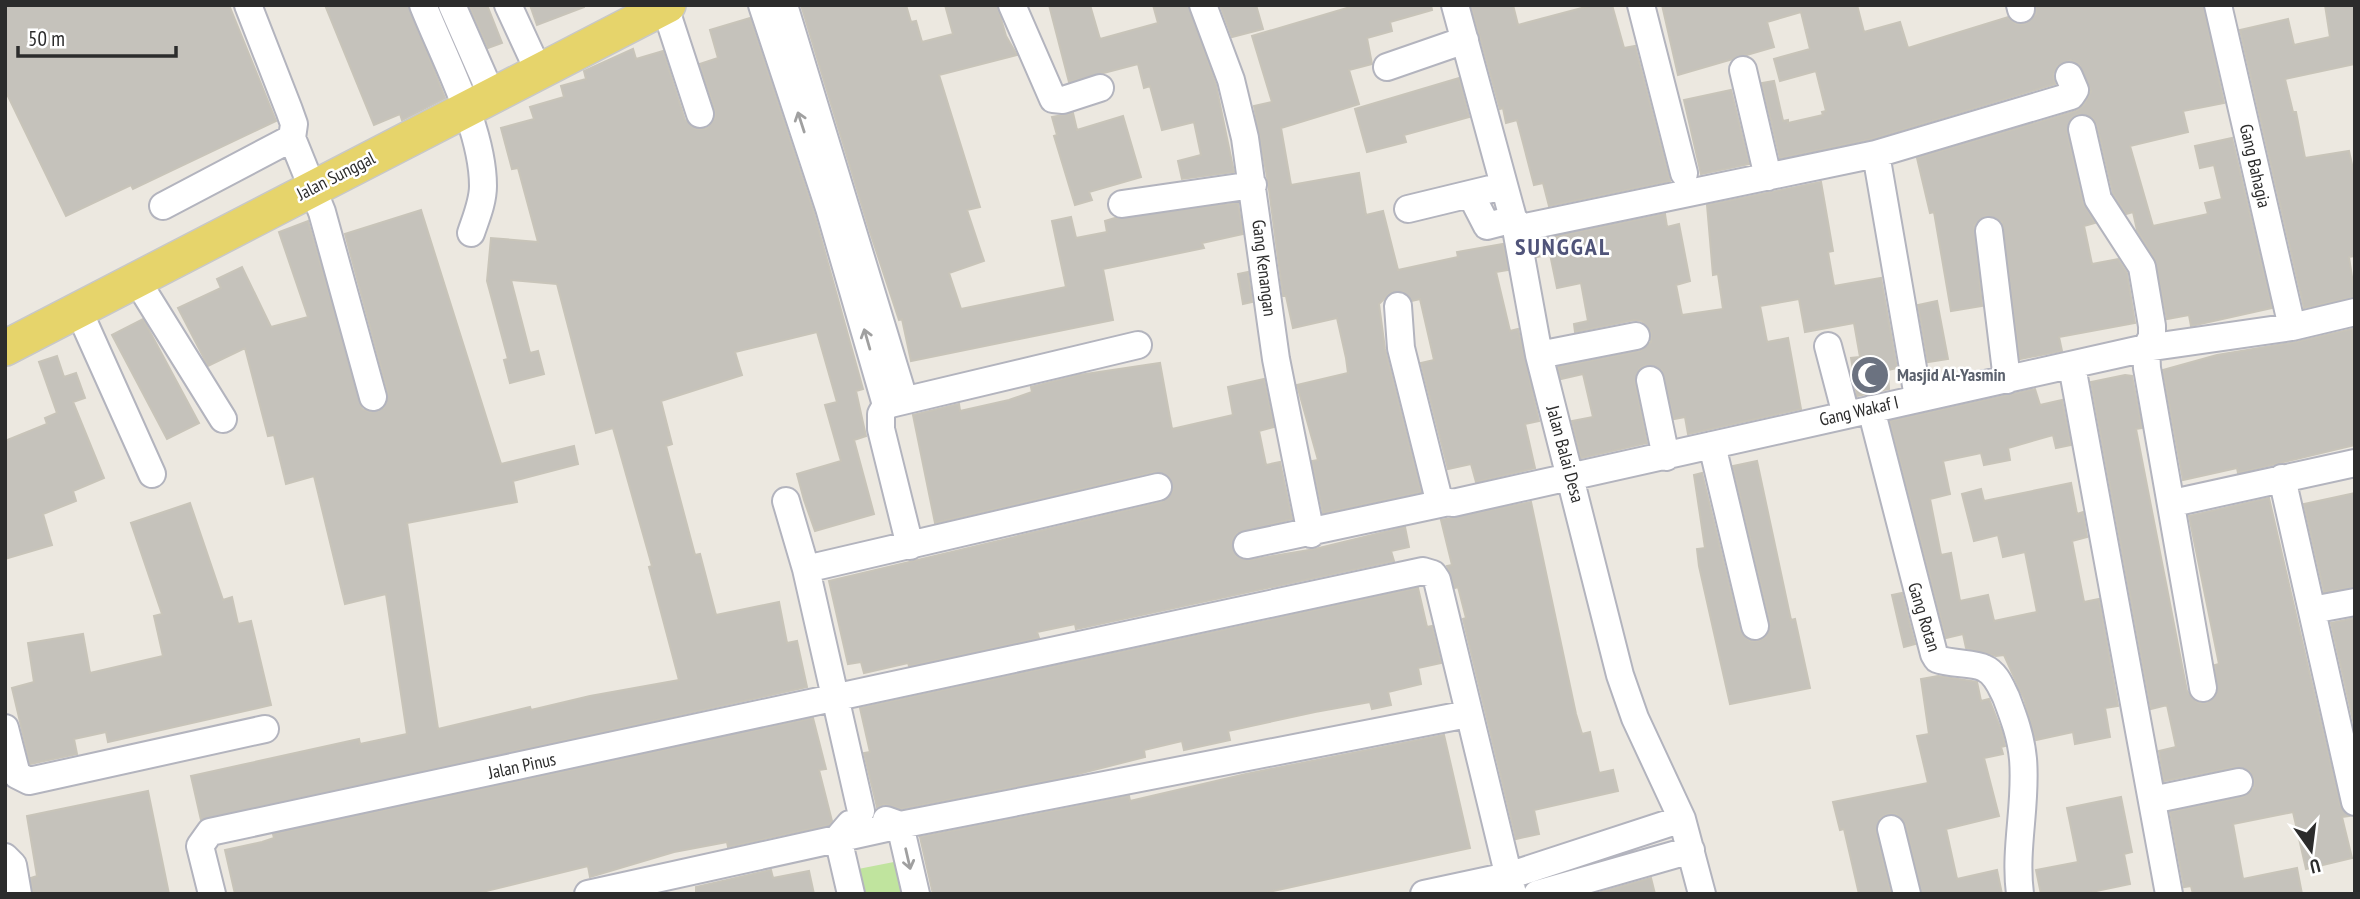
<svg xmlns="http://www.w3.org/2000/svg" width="2360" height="899" font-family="'PT Sans Narrow',sans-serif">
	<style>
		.pitch { fill: #c0e49e }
		.building { fill: #c5c2bb; stroke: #c8c4b9; stroke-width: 2 }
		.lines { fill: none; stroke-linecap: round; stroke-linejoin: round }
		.minor-casing { stroke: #b3b4be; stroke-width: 30 }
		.major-casing { stroke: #c8c8c8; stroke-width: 38 }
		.minor { stroke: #fff; stroke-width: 26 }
		.major { stroke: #e6d46b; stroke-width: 35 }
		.oneway { stroke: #a0a0a0 }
		.labels { text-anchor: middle; stroke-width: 5; stroke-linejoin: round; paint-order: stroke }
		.street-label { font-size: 18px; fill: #2c2c2c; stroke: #fff }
		.worship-label { font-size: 18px; font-weight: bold; fill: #5b616d; stroke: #fff; text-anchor: start }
		.district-label { font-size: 24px; font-weight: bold; letter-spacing: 2px; fill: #505479; stroke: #fff }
	</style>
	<rect width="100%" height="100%" fill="#ece8e0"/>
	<path class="pitch" d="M904,860L911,894H853L848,871Z"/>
	<path class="building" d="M5,5H229L276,121L133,189L131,185L66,216L5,90Z
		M325,5H408L445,98L402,120L400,114L374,125Z
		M469,5H487L502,43L488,48Z
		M530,5H584V7L537,25Z
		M801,5H906L911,22L916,21L922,42L953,34L945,5H997L1006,36L1017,55L939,75L980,207L967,210L984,261L949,273L961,309L1066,287L1052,221L1071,217L1076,238L1107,232L1105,221L1115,218L1238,203L1243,234L1202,243L1204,248L1103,269L1113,320L911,361L902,319L899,320L869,229Z
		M1049,5H1090L1100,39L1158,23L1153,5H1188L1216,85L1234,172L1182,179L1178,161L1201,155L1194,122L1162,130L1150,86L1144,88L1138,64L1069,82Z
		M1220,5H1256L1263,29L1232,37Z
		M1357,5H1431L1432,10L1390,22L1392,31L1367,38L1372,64L1349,70L1359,104L1281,128L1291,185L1359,173L1366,215L1383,211L1398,270L1458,257L1457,252L1503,244L1508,270L1496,272L1510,331L1518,329L1539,421L1525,424L1535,468L1476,482L1471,464L1448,469L1421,363L1434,360L1420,299L1412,301L1404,292L1390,293L1379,304L1385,349L1421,492L1323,513L1312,461L1318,460L1297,385L1348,373L1346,358L1337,318L1293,328L1286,296H1283L1268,182L1254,106L1272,102L1252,36Z
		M1471,5H1513L1518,25L1593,5H1612L1624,48L1635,46L1670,181L1549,206L1543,183L1534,185L1517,120L1506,123L1503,108L1500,109Z
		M1662,5H1857L1864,32L1900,22L1908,48L2008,17L2016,24H2025L2036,14V5H2203L2224,103L2183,111L2188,132L2130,146L2153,226L2208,214L2205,203L2222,199L2214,165L2200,168L2195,146L2232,138L2272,308L2191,326L2189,315L2167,319L2155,259L2137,230L2133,212L2126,214L2113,193L2097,125L2093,118L2079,114L2071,118L2067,132L2083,203L2095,223L2084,226L2092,264L2118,259L2127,273L2135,323L2059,337L2062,351L2020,359L2002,222L1986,216L1974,225L1982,306L1951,311L1934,212L1930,213L1917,158L2076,111L2084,105L2091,91L2079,64L2070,60L2057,66L2053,75L2055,84L1872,139L1780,158L1762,83L1774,81L1783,121L1788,120V123L1823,115L1822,112L1826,111L1816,71L1780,81L1774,59L1810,49L1801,12L1767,22L1774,47L1678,75Z
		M2325,5H2355V64L2285,79L2293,112H2296L2305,158L2349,151L2355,178V256L2349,257L2355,297L2304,308L2240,30L2288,19L2294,45L2330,37Z
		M750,18L814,213L863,389L856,391L866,436L854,440L874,514L815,531L804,500L797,474L841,461L825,405L837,402L817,332L735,352L742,375L661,401L672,444L666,446L695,555L700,554L716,615L779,602L787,643L797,641L807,687L201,820L191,776L359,739L360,744L407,734L386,594L345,604L314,476L286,484L274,435L268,436L245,348L208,366L178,308L221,288L217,279L242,267L271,327L308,317L279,232L308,221L362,409L370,412L384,408L388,393L345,234L421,210L501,464L574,446L578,464L513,481L517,502L407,523L438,729L530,707L531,710L590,696L679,680L649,567L652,566L613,428L596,433L557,284L511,280L530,353L538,351L544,374L510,383L504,360L508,359L487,281L491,238L538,242L518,168L512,169L501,128L534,119L530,107L564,97L561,86L586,79L584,71L633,49L636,59L663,51L685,120L696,129H706L715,118V110L700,64L718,58L710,30Z
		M1459,78L1469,117L1404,135L1406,142L1367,152L1355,109Z
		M1731,90L1749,164L1701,174L1684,100Z
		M1073,113L1077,130L1123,116L1141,177L1089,192L1092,200L1075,205L1054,136L1057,135L1052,117Z
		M1821,182L1833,251L1828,252L1834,286L1881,278L1897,368L1888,370L1889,389L1857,396L1851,358L1860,357L1854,323L1805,332L1799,299L1760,306L1767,342L1788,338L1801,409L1688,434L1685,417L1674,419L1662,370L1646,365L1639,369L1635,383L1647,443L1581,458L1572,421L1593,417L1583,374L1561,379L1558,367L1640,351L1651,342V332L1642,321L1634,320L1575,332L1574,324L1588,321L1581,283L1557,288L1550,254L1537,257L1534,241L1665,214L1667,227L1679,224L1690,281L1676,285L1682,315L1723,309L1718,274L1713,275L1707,205Z
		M1248,272L1252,302L1243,304L1238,274Z
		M1937,301L1948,359L1928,362L1918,305Z
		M143,319L199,423L167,439L112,335Z
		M2352,329L2355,445L2238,473L2237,468L2183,480L2163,370L2217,355L2296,342Z
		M57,356L64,377L76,373L85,398L73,402L104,478L73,491L76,501L43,514L52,545L5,559V441L47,424L45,418L57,413L39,362Z
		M1160,363L1172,429L1233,415L1228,387L1264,379L1274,427L1259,431L1266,465L1280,462L1292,519L1237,533L1232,541L1236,556L1250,560L1315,549L1405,527L1409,547L1391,551L1394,561L1076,629L1075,624L1037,632L1039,638L909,666L908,663L864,673L861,662L848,664L829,581L1162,502L1173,491L1169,476L1154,472L935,523L913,415L959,404L960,411L1009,400L1032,392L1031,387L1079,375Z
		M2125,375L2132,376L2142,428L2136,429L2187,691L2198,703H2206L2217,694L2215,665L2219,664L2189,516L2269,498L2340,805L2349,816L2342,817L2352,858L2306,869L2293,812L2233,824L2243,879L2297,868L2302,894H2193L2191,886L2184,887L2170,812L2243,797L2254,788V779L2250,771L2236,767L2164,781L2159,751L2176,747L2167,705L2151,709L2091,382Z
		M2035,389L2040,405L2062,400L2071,445L2056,448L2053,435L2008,448L2010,460L1984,465L1981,453L1943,461L1950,494L1930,499L1941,555L1951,553L1960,601L1988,595L1994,621L2037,612L2025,552L2003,557L1998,535L1974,541L1962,494L1981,489L1984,501L2071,483L2077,514L2083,512L2087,537L2072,541L2084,602L2099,599L2118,706L2105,708L2110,737L2075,744L2073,732L2036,740L2024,699L2004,655L1996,656L1966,648L1963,634L1946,638L1890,421Z
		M1757,461L1791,620L1795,619L1810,688L1730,704L1699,566L1697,549L1705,548L1694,475L1702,473L1740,630L1750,641H1758L1766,637L1770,622L1733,466Z
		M2355,493V587L2324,592L2304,504Z
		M1531,502L1576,714L1582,734L1590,732L1599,773L1613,770L1618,791L1534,810L1539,834L1516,839L1463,619L1466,618L1458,587L1455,588L1447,566L1452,565L1441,520Z
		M190,503L223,600L232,597L238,624L251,621L271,705L108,742L106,732L74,739L77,754L30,764L12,688L34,682L28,643L83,634L90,673L163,656L154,616L162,614L131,523Z
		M1418,588L1427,627L1432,626L1441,663L1418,668L1421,684L1388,692L1391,705L1372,709L1370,702L1315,712L1228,731L1230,740L1184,750L1182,741L1144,750L1145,757L1066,777L901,809L884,804L877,807L864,753L870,752L860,708Z
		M1902,593L1915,644L1904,647L1892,595Z
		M2355,618V729L2331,623Z
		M1938,676L1977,682L1981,701L1989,699L2002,732L2005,746L2001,747L2003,754L1984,758L1999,816L1946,829L1957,879L1997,870L2002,894H1922L1906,825L1896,814H1888L1880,818L1876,832L1891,894H1859L1844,829L1840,830L1833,802L1928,783L1917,736L1929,734L1921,679Z
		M813,718L826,769L819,770L832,821L829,825L728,847L727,842L674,852L590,877L588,866L474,894H235L225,850L262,842L274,838L273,834Z
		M1444,735L1470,848L1259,894H933L920,837L1129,796L1130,801L1246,774Z
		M148,791L169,894H33L31,878L37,876L27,816Z
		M2121,797L2132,852L2124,854L2130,884L2082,894H2041L2036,870L2078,862L2067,808Z
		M771,870L773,878L809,871L814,894H696V887Z
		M1651,878L1655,894H1601V892Z"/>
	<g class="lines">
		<defs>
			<path id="minor" d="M248,5L289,110L294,124L292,138L322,212L373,397
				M423,5C444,58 483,129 483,186C483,202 476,218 471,233
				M452,5L492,96
				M508,5L539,72
				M762,5L829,208L886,405
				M784,5L904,399
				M1012,5L1053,99L1063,100L1100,88
				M1203,5L1231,80L1245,138L1276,359L1311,534
				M1455,5L1516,229L1539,355L1620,675L1635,718L1682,819L1702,894
				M1641,5L1684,173
				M2020,5L2021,9
				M2218,5L2292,327
				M665,7L700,114
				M1387,67L1465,40
				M1743,70L1768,177
				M2082,129L2098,199L2142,267L2152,326V337L2146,348L2147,368L2203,688
				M1876,154L1918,397
				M1471,195L1487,226L1514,219
				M1122,204L1253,185
				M163,206L292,138
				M1408,209L1503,186
				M1516,229L1876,154L2071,96L2075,90L2069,76
				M1989,231L2007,380
				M136,279L223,419
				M1398,306L1401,348L1437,492L1440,500L1453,503L2146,348L2292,327L2355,312
				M78,309L152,474
				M1828,346L1846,415
				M1539,355L1636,336
				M2072,366L2169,894
				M1650,380L1666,457
				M1871,409L1934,654L1937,659C1950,664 1975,663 1984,668C1996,673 2001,687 2006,697C2014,718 2021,737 2023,759C2027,804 2014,848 2020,894
				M1712,445L1755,626
				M2282,478L2355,802
				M786,501L806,569L861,811
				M2173,503L2355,463
				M1247,545L1444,503
				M910,546L881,429V414L886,405L1138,345
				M806,569L1158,487
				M2312,610L2355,602
				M5,728L17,775L29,781L265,729
				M2152,800L2239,782
				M886,820L900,825L916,894
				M850,824L838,838L851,894
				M1891,829L1907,894
				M5,857L13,865L18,894
				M212,894L200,846L210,832L1423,571L1433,574L1437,580L1513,894
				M588,894L900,825L1468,714
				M1424,894L1508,876L1682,819
				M1537,894L1691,850"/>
			<path id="major" d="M5,348L668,5"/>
		</defs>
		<use href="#minor" class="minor-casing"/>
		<use href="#major" class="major-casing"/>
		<use href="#minor" class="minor"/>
		<use href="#major" class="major"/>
	</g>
	<defs><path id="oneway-shaft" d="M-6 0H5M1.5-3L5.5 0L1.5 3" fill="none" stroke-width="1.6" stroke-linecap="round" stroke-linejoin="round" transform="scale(1.75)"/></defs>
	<g class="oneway">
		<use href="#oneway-shaft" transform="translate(801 122) rotate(-108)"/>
		<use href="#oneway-shaft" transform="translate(867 339) rotate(-106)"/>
		<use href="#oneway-shaft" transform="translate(908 859) rotate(77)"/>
	</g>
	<defs>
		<symbol id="mosque-disc" viewBox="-11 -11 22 22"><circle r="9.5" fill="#6b7280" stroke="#fff"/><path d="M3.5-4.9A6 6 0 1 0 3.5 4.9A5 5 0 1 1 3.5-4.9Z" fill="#fff"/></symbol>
	</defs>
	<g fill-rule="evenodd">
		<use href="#mosque-disc" x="1848" y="353" width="44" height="44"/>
	</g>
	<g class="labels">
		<g class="street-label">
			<text transform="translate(2255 166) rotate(77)" y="6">Gang Bahagia</text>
			<text transform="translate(336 176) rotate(-27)" y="6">Jalan Sunggal</text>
			<text transform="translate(1264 268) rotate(83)" y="6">Gang Kenangan</text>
			<text transform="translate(1859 411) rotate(-13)" y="6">Gang Wakaf I</text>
			<text transform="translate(1565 454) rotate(75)" y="6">Jalan Balai Desa</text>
			<text transform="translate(1924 617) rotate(73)" y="6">Gang Rotan</text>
			<text transform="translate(522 766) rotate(-12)" y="6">Jalan Pinus</text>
		</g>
		<g class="worship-label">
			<text x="1897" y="381">Masjid Al-Yasmin</text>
		</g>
		<g class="district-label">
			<text x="1563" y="255">SUNGGAL</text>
		</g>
	</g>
	<rect width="2360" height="899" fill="none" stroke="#2c2c2c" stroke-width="14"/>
	<g transform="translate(2311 850) rotate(166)" stroke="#ffffff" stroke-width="5" paint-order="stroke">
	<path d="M0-5L12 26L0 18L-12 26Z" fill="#2c2c2c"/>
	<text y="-10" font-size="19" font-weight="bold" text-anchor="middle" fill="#2c2c2c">U</text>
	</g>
	<path d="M18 46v10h158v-10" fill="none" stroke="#2c2c2c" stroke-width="3.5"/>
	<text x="28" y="46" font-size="21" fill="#2c2c2c" stroke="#ffffff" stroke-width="5" paint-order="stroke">50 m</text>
</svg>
